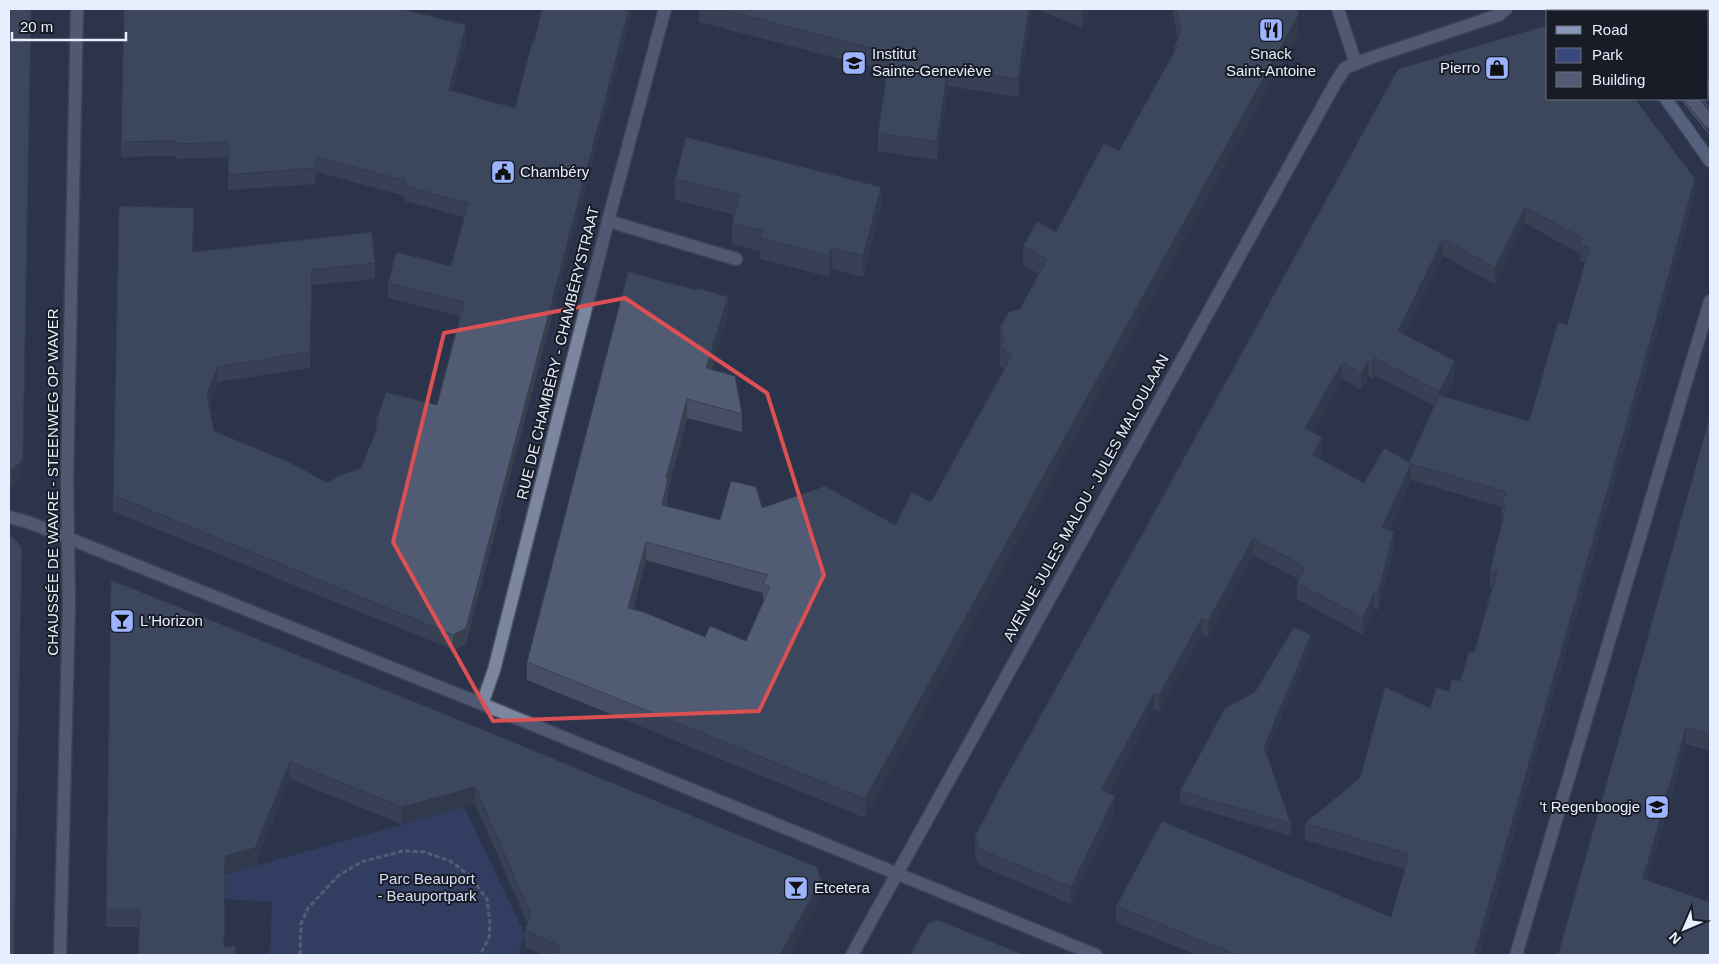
<svg xmlns="http://www.w3.org/2000/svg" width="1719" height="964" font-family="Arial,sans-serif">
	<style>
		.green { fill: #39497e }
		.lines { fill: none; stroke-linecap: round; stroke-linejoin: round }
		.service-casing { stroke: #4b5265; stroke-width: 15 }
		.minor-casing { stroke: #4b5265; stroke-width: 15 }
		.tertiary-casing { stroke: #4b5265; stroke-width: 15 }
		.secondary-casing { stroke: #4b5265; stroke-width: 15 }
		.path { stroke: #868da1; stroke-width: 3; stroke-dasharray: 5 2.5; stroke-linecap: butt }
		.service { stroke: #7c86a0; stroke-width: 12 }
		.minor { stroke: #7c86a0; stroke-width: 12 }
		.tertiary { stroke: #7c86a0; stroke-width: 12 }
		.secondary { stroke: #8896ba; stroke-width: 12 }
		.tram { stroke: #969db0; stroke-width: 1 }
		.wall { fill: #464e63; fill-rule: evenodd }
		.shaded-wall { fill: #394050 }
		.building { fill: #515b73; stroke: #394050; fill-rule: evenodd }
		.marked { fill: none; stroke: #da5053; stroke-width: 4; stroke-linejoin: round }
		.labels { text-anchor: middle; stroke-width: 4; stroke-linejoin: round; paint-order: stroke }
		.poi-label { font-size: 15px; fill: #e8eefd; stroke: #181c27; text-anchor: start }
		.street-label { font-size: 15px; fill: #e8eefd; stroke: #181c27 }
		.park-label { font-size: 15px; fill: #d6dff5; stroke: #181c27 }
	</style>
	<rect width="100%" height="100%" fill="#2c344b"/>
	<path class="green" d="M464,807L525,935L518,955H270L272,902L199,897L202,881Z"/>
	<g class="lines">
		<defs>
			<path id="service" d="M1606,9L1609,11
				M1691,99L1710,122
				M608,221L736,259"/>
			<path id="minor" d="M1338,9L1356,64
				M9,517L28,522L482,704L1096,955
				M482,704L494,670L608,221L665,9
				M852,955L1336,82L1345,68L1370,58L1499,15L1506,9
				M1516,955L1710,301"/>
			<path id="tertiary" d="M60,955L69,603L67,480L77,9"/>
			<path id="secondary" d="M1582,9L1583,11
				M1641,9L1643,11
				M1708,85L1710,88
				M1666,99L1710,161"/>
		</defs>
		<use href="#service" class="service-casing"/>
		<use href="#minor" class="minor-casing"/>
		<use href="#tertiary" class="tertiary-casing"/>
		<use href="#secondary" class="secondary-casing"/>
		<path class="path" d="M1550,9L1553,11
			M300,955L301,924L308,908L338,876L361,862L403,851L424,852L450,861L469,875L487,899L490,923L489,938L480,955"/>
		<use href="#service" class="service"/>
		<use href="#minor" class="minor"/>
		<use href="#tertiary" class="tertiary"/>
		<use href="#secondary" class="secondary"/>
		<path class="tram" d="M1588,9L1591,11
			M1624,9L1626,11
			M1681,99L1710,135
			M1702,99L1710,109"/>
	</g>
	<path class="wall" d="M9,9L23,477L12,486L9,485Z
		M699,9H1032L1018,97L948,86L937,160L878,151V133L887,71L699,22Z
		M1036,9H1091L1082,28Z
		M1172,9H1297L1299,32L865,818L527,680V662L728,316L711,369L742,414V432L687,418L668,489V497L666,506L720,520L762,508L895,525L931,502L1004,369L1000,366V327L1020,309L1039,274L1023,265V246L1056,232L1119,151L1174,52V45L1178,38ZM646,560L763,593V602L746,641L705,637L633,609Z
		M1697,9H1710V27L1708,24V11H1698Z
		M466,40L452,91L515,108L466,644L453,650L113,511V495L194,223L193,252L375,263V279L312,285L310,368L218,382L209,405L214,431L328,483L361,468L376,430V422L437,405L460,316L388,298V283L451,266L464,217L405,201V196L316,172L315,184L228,190L229,157L176,159V156L121,157V142Z
		M1398,69L1695,195L1648,365L1479,955H1197L1116,922V906L1391,917L1405,869L1305,840V823L1360,778L1430,708L1460,681L1474,653L1492,588L1490,587V570L1502,522V507L1411,480L1389,530L1394,548L1378,610L1374,608L1363,635L1297,599V583L1298,579L1253,555L1208,638L1202,634L1159,712L1154,709L1109,793L1115,812L1071,904L979,865L975,853V836ZM1525,223L1580,254V261L1585,263L1567,325L1529,421L1445,397L1455,378L1404,334L1443,256L1495,284ZM1375,375L1434,406L1409,462L1364,483L1320,459L1322,454L1312,432L1342,379L1361,390L1368,377L1373,379Z
		M675,179L881,208L863,277L832,269L829,277L760,259V251L732,244V223L735,215L675,200Z
		M1710,416V748L1708,750L1686,744L1647,881L1558,955Z
		M111,580L821,897L789,955H543L525,947V930L528,924L475,804L402,824L290,779L255,866L225,873L224,947L236,955L139,927H106Z
		M1311,646L1266,753L1291,824V836L1180,803V791L1255,692Z"/>
	<path class="shaded-wall" d="M32,9L23,477L12,486V469Z
		M629,9H633L466,644L453,650V635Z
		M1029,9H1032L1018,97V79Z
		M1082,9H1091L1082,28Z
		M1299,14V32L865,818V799Z
		M466,25V40L449,105V90Z
		M948,68V86L937,160V142Z
		M1695,179V195L1648,365L1479,955H1474Z
		M881,187V208L863,277V256Z
		M1525,207V223L1495,284V268Z
		M1443,239V256L1398,347V331Z
		M832,248V269L829,277V256Z
		M728,297V316L706,387V368Z
		M1375,358V375L1373,379V363Z
		M1368,361V377L1361,390V373Z
		M1455,361V378L1439,409V392Z
		M1342,363V379L1305,444V428Z
		M218,367V382L207,410V394Z
		M687,399V418L668,489V497L662,524V505L666,478Z
		M1322,437V454L1313,471V455Z
		M1411,464V480L1382,544V528Z
		M1394,531V548L1378,610V593Z
		M1253,539V555L1208,638V621Z
		M646,542V560L628,626V608Z
		M22,548V568L14,955Z
		M1374,592V608L1363,635V618Z
		M1202,618V634L1159,712V695Z
		M1311,635V646L1264,758V747Z
		M1154,693V709L1101,806V790Z
		M1686,728V744L1643,895V879Z
		M1710,732V748L1708,750V734Z
		M290,762V779L255,866L225,873V856Z
		M475,787V804L402,824V807Z
		M1115,796V812L1071,904V887Z
		M821,880V897L789,955H780Z"/>
	<path class="building" d="M9,9H31L23,460L12,469L9,468Z
		M124,9H402L466,25L449,90L515,108L532,42H534L542,9H629L466,628L453,635L113,495L119,206L194,208L192,252L372,232L375,263L312,270L310,352L218,367L207,394L214,431L289,462L328,483L340,475L361,468L379,423L376,422L386,392L437,405L464,302L388,283L396,252L451,266L468,203L405,186L406,181L316,157L315,168L228,175L229,142L176,144V141L121,142Z
		M721,9H1029L1018,79L948,68L937,142L878,133L890,53Z
		M1176,9H1297L1299,14L865,799L527,662L628,272L697,290V288L728,297L706,368L735,376L742,414L687,399L666,478H668L662,505L720,520L731,481L756,487L762,508L825,486L895,525L912,492L931,502L1012,355L1000,347L1004,339L1000,327L1009,312L1020,309L1047,259L1023,246L1037,221L1056,232L1104,143L1119,151L1177,47L1174,45L1181,33ZM646,542L768,575L763,583L770,587L746,641L710,626L705,637L643,612L628,608Z
		M1548,25V99H1635L1695,179L1648,349L1474,955H1237L1116,906L1162,821L1391,917L1409,854L1305,823L1360,778L1385,687L1430,708L1436,688L1449,691L1452,679L1460,681L1469,651L1474,653L1497,572L1490,570L1506,506L1502,505L1506,492L1411,464L1382,528L1394,531L1378,593L1374,592L1363,618L1297,583L1305,567L1253,539L1208,621L1202,618L1159,695L1154,693L1101,790L1115,796L1071,887L979,849L975,836L1001,786L1139,540L1398,69ZM1525,207L1582,238L1580,245L1589,248L1567,325L1558,322L1529,421L1439,395L1409,462L1384,448L1364,483L1313,455L1322,437L1305,428L1342,363L1361,373L1368,361L1373,363L1375,358L1439,392L1455,361L1398,331L1443,239L1495,268Z
		M686,137L881,187L863,256L832,248L829,256L760,238L763,231L732,223L740,195L675,179Z
		M1710,416V732L1708,734L1686,728L1643,879L1710,902V955H1558Z
		M9,536L13,537L22,548L14,955H9Z
		M111,580L435,710L817,867L821,880L780,955H556L560,946L525,930L531,915L475,787L402,807L290,762L255,848L225,856L224,947L236,946L235,955H138L140,910H106Z
		M1294,627L1311,635L1264,747L1291,824L1180,791L1225,708L1255,692Z
		M938,920L1024,955H910L928,923Z"/>
	<path d="M0 0H1719V964H0ZM625,298L767,393L824,575L759,711L493,721L393,542L444,333Z" fill="#2c344b" fill-opacity=".55" fill-rule="evenodd"/>
	<path class="marked" d="M625,298L767,393L824,575L759,711L493,721L393,542L444,333Z"/>
	<defs>
		<symbol id="restaurant-square" viewBox="-11 -11 22 22"><rect x="-9" y="-9" width="18" height="18" rx="4" fill="#9bb4fd" stroke="#181c27"/><path d="M-5-6h1v4h1v-4h1v4h1v-4h1v5L-1.5 .5V6h-2V.5L-5-1ZM5-6V6H3V1.5H1.5Q1.5-4 5-6Z" fill="#111"/></symbol>
		<symbol id="school-square" viewBox="-11 -11 22 22"><rect x="-9" y="-9" width="18" height="18" rx="4" fill="#9bb4fd" stroke="#181c27"/><path d="M0-5L7-2L0 1L-7-2ZM-4 1L0 2.5L4 1V4Q0 6-4 4Z" fill="#111"/></symbol>
		<symbol id="shop-square" viewBox="-11 -11 22 22"><rect x="-9" y="-9" width="18" height="18" rx="4" fill="#9bb4fd" stroke="#181c27"/><path d="M-5-2.5h2.3a2.7 3.5 0 0 1 5.4 0H5L5.5 6h-11ZM-1.5-2.5h3a1.5 2.3 0 0 0-3 0Z" fill="#111"/></symbol>
		<symbol id="civic-square" viewBox="-11 -11 22 22"><rect x="-9" y="-9" width="18" height="18" rx="4" fill="#9bb4fd" stroke="#181c27"/><path d="M-.6-6.5H3V-4.5H.6V-3L4-1V1h2V6H-6V1h2V-1L-.6-3ZM-1.2 2.5V6h2.4V2.5Z" fill="#111"/></symbol>
		<symbol id="bar-square" viewBox="-11 -11 22 22"><rect x="-9" y="-9" width="18" height="18" rx="4" fill="#9bb4fd" stroke="#181c27"/><path d="M-6-5H6L.8 .8V4.5H3.5V6h-7V4.5H-.8V.8Z" fill="#111"/></symbol>
	</defs>
	<g fill-rule="evenodd">
		<use href="#restaurant-square" x="1257" y="16" width="28" height="28"/>
		<use href="#school-square" x="840" y="49" width="28" height="28"/>
		<use href="#shop-square" x="1483" y="54" width="28" height="28"/>
		<use href="#civic-square" x="489" y="158" width="28" height="28"/>
		<use href="#bar-square" x="108" y="607" width="28" height="28"/>
		<use href="#school-square" x="1643" y="793" width="28" height="28"/>
		<use href="#bar-square" x="782" y="874" width="28" height="28"/>
	</g>
	<g class="labels">
		<g class="poi-label">
			<text x="872" y="59">Institut<tspan x="872" dy="17">Sainte-Geneviève</tspan></text>
			<text x="1271" y="59" text-anchor="middle">Snack<tspan x="1271" dy="17">Saint-Antoine</tspan></text>
			<text x="1480" y="73" text-anchor="end">Pierro</text>
			<text x="520" y="177">Chambéry</text>
			<text x="140" y="626">L'Horizon</text>
			<text x="1640" y="812" text-anchor="end">'t Regenboogje</text>
			<text x="814" y="893">Etcetera</text>
		</g>
		<g class="street-label">
			<text transform="translate(558 353) rotate(-76)" y="5">RUE DE CHAMBÉRY - CHAMBÉRYSTRAAT</text>
			<text transform="translate(53 482) rotate(-90)" y="5">CHAUSSÉE DE WAVRE - STEENWEG OP WAVER</text>
			<text transform="translate(1086 498) rotate(-61)" y="5">AVENUE JULES MALOU - JULES MALOULAAN</text>
		</g>
		<g class="park-label">
			<text x="427" y="884">Parc Beauport<tspan x="427" dy="17">- Beauportpark</tspan></text>
		</g>
	</g>
	<rect width="1719" height="964" fill="none" stroke="#e8eefd" stroke-width="20"/>
	<rect x="1546" y="10" width="162" height="90" fill="#181c27" stroke="#6b707d"/>
	<rect x="1556" y="26" width="25" height="8" fill="#8896ba" stroke="#6b707d"/>
	<text x="1592" y="35" font-size="15" fill="#e8eefd">Road</text>
	<rect x="1556" y="48" width="25" height="15" fill="#39497e" stroke="#6b707d"/>
	<text x="1592" y="60" font-size="15" fill="#e8eefd">Park</text>
	<rect x="1556" y="72" width="25" height="15" fill="#515b73" stroke="#6b707d"/>
	<text x="1592" y="85" font-size="15" fill="#e8eefd">Building</text>
	<g transform="translate(1684 929) rotate(225)" stroke="#181c27" stroke-width="4" paint-order="stroke">
	<path d="M0-4L9 19L0 12L-9 19Z" fill="#e8eefd"/>
	<text y="-8" font-size="14" font-weight="bold" text-anchor="middle" fill="#e8eefd">N</text>
	</g>
	<path d="M12 32v8h114v-8" fill="none" stroke="#e8eefd" stroke-width="2.5"/>
	<text x="20" y="32" font-size="15" fill="#e8eefd" stroke="#181c27" stroke-width="4" paint-order="stroke">20 m</text>
</svg>
